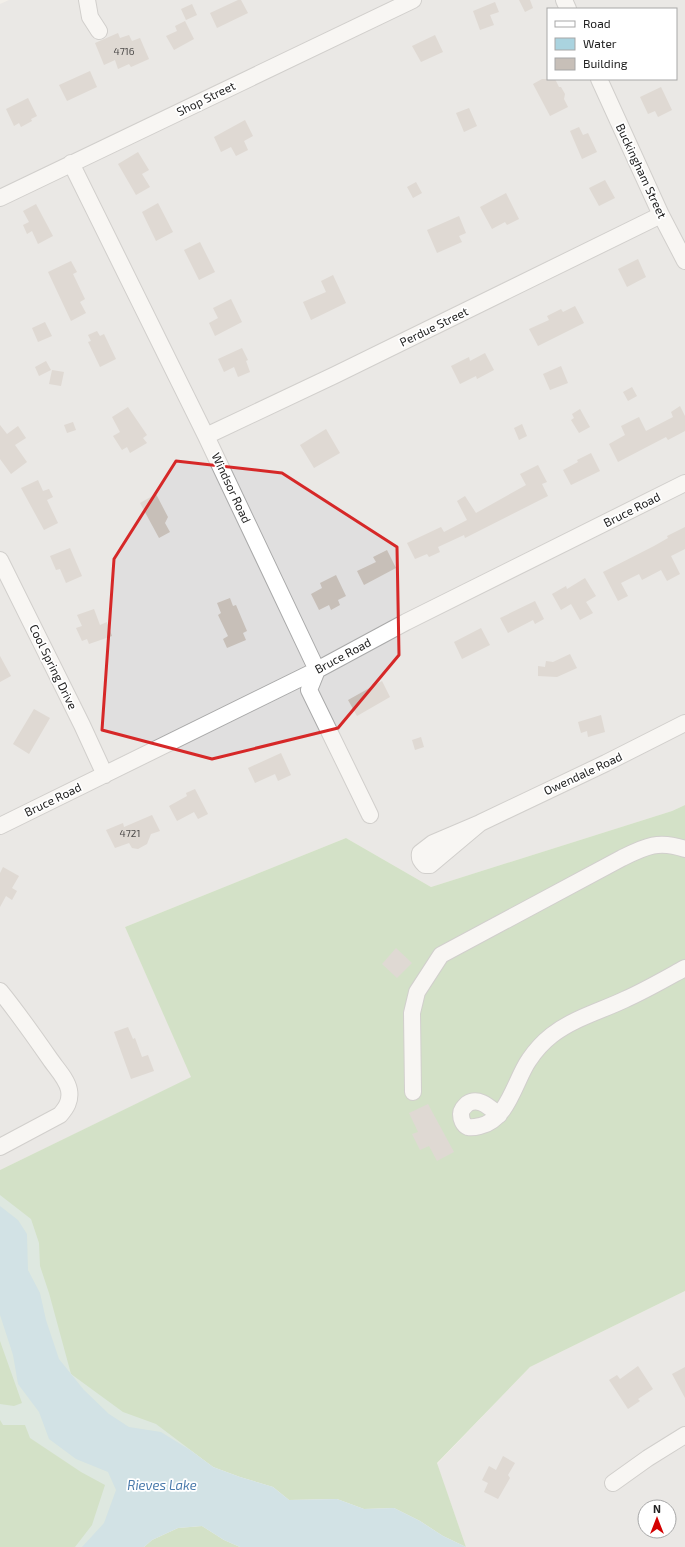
<svg xmlns="http://www.w3.org/2000/svg" width="685" height="1547" font-family="'Exo 2',sans-serif">
	<style>
		.residential { fill: #e0dfdf; fill-rule: evenodd }
		.forest { fill: #add19e }
		.wetland { fill: #c6e0d4 }
		.water { fill: #aad3df }
		.building { fill: #c7bfb8 }
		.lines { fill: none; stroke-linecap: round; stroke-linejoin: round }
		.minor-casing { stroke: #a9a9a9; stroke-width: 18 }
		.minor { stroke: #fff; stroke-width: 16 }
		.marked { fill: none; stroke: #d62828; stroke-width: 3; stroke-linejoin: round }
		.labels { text-anchor: middle; stroke-width: 3.5; stroke-linejoin: round; paint-order: stroke }
		.number-label { font-size: 10px; fill: #4b4948 }
		.street-label { font-size: 12px; fill: #222; stroke: #fff }
		.water-label { font-size: 13px; font-style: italic; fill: #4a7aab; stroke: #fff }
	</style>
	<rect width="100%" height="100%" fill="#f2efe9"/>
	<path class="residential" d="M9,0H685V805L672,811L431,887L346,838L125,927L192,1077L0,1170V4ZM548,9H676V79H548Z
		M685,1291V1547H466L437,1464L530,1367ZM645,1507H669V1531H645Z"/>
	<path class="forest" d="M685,805V1291L530,1367L437,1463L466,1547L443,1536L420,1521L394,1508L364,1509L337,1499L289,1500L273,1487L240,1477L213,1467L190,1450L129,1427L84,1390L59,1359L0,1206V1170L191,1077L125,927L346,838L431,887L672,811Z
		M0,1315L116,1490L82,1547H0Z
		M202,1526L224,1540L240,1547H144L152,1540L178,1528Z"/>
	<path class="wetland" d="M0,1195L31,1219L39,1243L40,1266L49,1293L71,1374L123,1412L156,1424L213,1467L202,1516L126,1547H75L92,1525L105,1485L81,1472L30,1438L25,1425H3L0,1420V1404L14,1406L22,1403L0,1341Z"/>
	<path class="water" d="M0,1206L18,1220L27,1234L28,1270L40,1293L46,1320L59,1359L84,1390L109,1414L129,1427L161,1432L190,1450L213,1467L240,1477L273,1487L289,1500L337,1499L364,1509L394,1508L420,1521L443,1536L466,1547H240L224,1540L202,1526L178,1528L152,1540L144,1547H82L104,1523L116,1490L108,1472L76,1459L49,1439L39,1412L18,1384L13,1355L0,1315Z"/>
	<path class="building" d="M238,0H241L248,13L217,28L210,13Z
		M519,0H530L533,8L525,12Z
		M495,2L499,12L490,15L494,25L480,30L473,11Z
		M192,4L197,15L186,20L181,9Z
		M185,21L194,39L174,50L166,36L177,31L175,26Z
		M118,33L120,38L129,35L132,41L140,38L149,59L131,67L129,64L118,69L115,60L104,65L95,43Z
		M435,35L443,52L421,62L412,46Z
		M90,71L97,87L67,101L59,85Z
		M542,79H555L559,87H561L565,94L564,99L568,107L550,116L533,84Z
		M661,87L672,110L658,117L655,111L648,114L640,97Z
		M28,98L37,116L31,119L32,121L21,127L19,123L14,126L6,109Z
		M469,108L477,126L464,132L456,113Z
		M245,120L253,136L244,141L248,150L236,156L231,147L221,152L214,137Z
		M579,127L583,135L588,133L597,152L582,159L570,131Z
		M138,152L149,170L142,174L150,187L136,195L118,164Z
		M605,180L615,198L599,206L589,188Z
		M416,182L422,193L413,198L407,187Z
		M506,193L519,219L507,225L505,222L492,229L480,207Z
		M158,203L173,232L156,241L142,212Z
		M36,204L53,236L38,244L32,231L27,234L23,225L29,222L23,211Z
		M459,216L466,233L459,236L462,242L437,253L427,230Z
		M200,242L215,272L199,280L184,250Z
		M638,259L646,277L627,287L618,269Z
		M71,261L77,272L73,274L85,299L80,302L86,313L71,321L48,272Z
		M333,275L346,303L311,320L303,302L326,292L321,281Z
		M231,299L242,322L215,336L209,323L218,318L213,308Z
		M575,306L584,323L538,346L529,329L549,320L547,316L561,309L563,312Z
		M45,322L52,336L38,342L32,328Z
		M97,331L100,336L104,334L116,359L100,367L88,342L91,341L88,335Z
		M242,348L248,360L246,361L250,372L238,377L234,367L224,372L218,359Z
		M485,353L494,370L477,379L476,376L460,384L451,366L469,357L470,361Z
		M46,361L51,370L39,376L35,367Z
		M561,366L568,383L550,390L543,374Z
		M52,370L64,372L61,386L49,384Z
		M632,387L637,396L628,401L623,392Z
		M680,406L685,416V431L668,440L666,437L618,462L609,444L625,435L621,426L639,417L646,431L673,417L671,412Z
		M128,407L147,435L143,438L147,443L130,453L127,447L122,450L113,436L120,432L112,417Z
		M580,409L590,427L579,433L571,420L574,418L572,414Z
		M73,422L76,430L67,433L64,425Z
		M522,424L527,436L519,440L514,428Z
		M0,425L7,434L18,426L26,438L15,445L27,462L11,474L0,459Z
		M326,429L340,453L314,468L300,445Z
		M591,453L600,471L571,485L563,470L578,462L577,460Z
		M538,465L547,482L542,484L548,496L465,538L464,535L438,547L440,552L429,557L427,554L415,559L407,543L441,527L444,532L467,520L457,501L465,496L476,513L526,485L520,474Z
		M38,480L43,491L49,489L53,497L47,500L58,523L44,530L21,488Z
		M156,494L168,517L165,523L170,532L159,538L140,503Z
		M685,527V549L671,556L680,574L667,581L661,570L642,580L639,574L621,583L628,596L618,601L603,572L654,546L668,538L667,536Z
		M70,548L82,576L66,583L60,569L56,570L50,556Z
		M387,550L396,568L364,585L357,571L376,562L373,557Z
		M336,575L346,596L338,600L340,605L331,610L329,605L319,610L311,594L322,588L320,583Z
		M585,578L596,596L586,602L593,613L580,620L571,604L561,610L552,594L566,586L567,589Z
		M230,598L233,606L236,605L247,631L243,633L246,640L227,648L223,639L228,636L218,615L221,613L217,603Z
		M535,601L544,619L535,624L533,620L508,633L500,618Z
		M94,609L100,625L107,622L112,636L89,644L87,639L82,641L76,628L82,626L77,615Z
		M481,628L490,645L462,659L454,642Z
		M570,654L577,668L557,677L538,676V666L545,667L546,661L553,662Z
		M0,656L11,676L0,682Z
		M382,681L390,697L357,716L348,700Z
		M34,709L50,718L29,754L13,744Z
		M601,715L605,732L588,737L587,731L581,733L578,722Z
		M421,737L424,747L415,750L412,740Z
		M281,753L291,775L278,781L275,774L255,783L248,768Z
		M195,789L208,814L198,819L194,812L177,821L169,806L187,796L186,793Z
		M152,815L160,831L151,834L147,844L138,849L132,848L129,843L115,848L106,830L123,823L124,827Z
		M3,867L19,876L12,888L17,891L12,900L6,896L0,907V873Z
		M396,948L412,963L397,978L382,964Z
		M128,1027L133,1039L135,1038L142,1057L148,1055L154,1071L131,1079L114,1032Z
		M428,1104L454,1152L437,1161L429,1146L420,1150L412,1134L418,1132L409,1113Z
		M638,1366L653,1389L638,1399L640,1401L628,1409L609,1380L617,1375L620,1379Z
		M685,1367V1398L672,1374Z
		M503,1456L515,1463L508,1475L510,1478L498,1499L484,1492L488,1483L482,1480L489,1466L496,1470Z"/>
	<g class="lines">
		<defs>
			<path id="minor" d="M87,0L90,17L99,31
				M564,0L568,9
				M599,79L661,215L685,261
				M71,163L206,436L317,670L309,690L370,815
				M0,198L413,0
				M206,436L335,375L661,215
				M0,560L82,725L105,775
				M480,823L430,865H425C421,861 419,859 420,853L433,843L480,823L606,763L685,723
				M0,826L317,670L406,622L685,483
				M0,991C18,1013 34,1036 50,1059C56,1068 67,1079 69,1090C71,1101 66,1108 60,1115L0,1147
				M413,1092L412,1013L417,992L441,955L622,858C646,846 659,840 685,849
				M499,1115C490,1108 479,1096 467,1104C464,1107 461,1110 461,1114C461,1119 463,1125 468,1127C472,1128 476,1127 480,1126C508,1120 515,1080 529,1060C535,1051 543,1042 552,1035C574,1018 601,1011 626,999C646,990 665,979 685,968
				M613,1483L648,1458L685,1435"/>
		</defs>
		<use href="#minor" class="minor-casing"/>
		<use href="#minor" class="minor"/>
	</g>
	<path d="M0 0H685V1547H0ZM176,461L282,473L397,547L399,655L338,728L212,759L102,730L114,559Z" fill="#f2efe9" fill-opacity=".55" fill-rule="evenodd"/>
	<path class="marked" d="M176,461L282,473L397,547L399,655L338,728L212,759L102,730L114,559Z"/>
	<g class="labels">
		<g class="number-label">
			<text x="124" y="55">4716</text>
			<text x="130" y="837">4721</text>
		</g>
		<g class="street-label">
			<text transform="translate(206 99) rotate(-26)" y="4">Shop Street</text>
			<text transform="translate(641 171) rotate(65)" y="4">Buckingham Street</text>
			<text transform="translate(434 327) rotate(-26)" y="4">Perdue Street</text>
			<text transform="translate(231 488) rotate(65)" y="4">Windsor Road</text>
			<text transform="translate(632 510) rotate(-27)" y="4">Bruce Road</text>
			<text transform="translate(343 656) rotate(-28)" y="4">Bruce Road</text>
			<text transform="translate(53 667) rotate(64)" y="4">Cool Spring Drive</text>
			<text transform="translate(583 774) rotate(-25)" y="4">Owendale Road</text>
			<text transform="translate(53 800) rotate(-26)" y="4">Bruce Road</text>
		</g>
		<g class="water-label">
			<text x="162" y="1490">Rieves Lake</text>
		</g>
	</g>
	<rect x="547" y="8" width="130" height="72" fill="#ffffff" stroke="#a7a7a7"/>
	<rect x="555" y="21" width="20" height="6" fill="#ffffff" stroke="#a7a7a7"/>
	<text x="583" y="28" font-size="12" fill="#222222">Road</text>
	<rect x="555" y="38" width="20" height="12" fill="#aad3df" stroke="#a7a7a7"/>
	<text x="583" y="48" font-size="12" fill="#222222">Water</text>
	<rect x="555" y="58" width="20" height="12" fill="#c7bfb8" stroke="#a7a7a7"/>
	<text x="583" y="68" font-size="12" fill="#222222">Building</text>
	<g transform="translate(657 1519)"><circle r="19" fill="#ffffff" stroke="#a7a7a7"/>
	<path d="M0-3L7 15L0 10L-7 15Z" fill="#d40000"/>
	<text y="-6" font-size="11" font-weight="bold" text-anchor="middle" fill="#222222">N</text>
	</g>
</svg>
